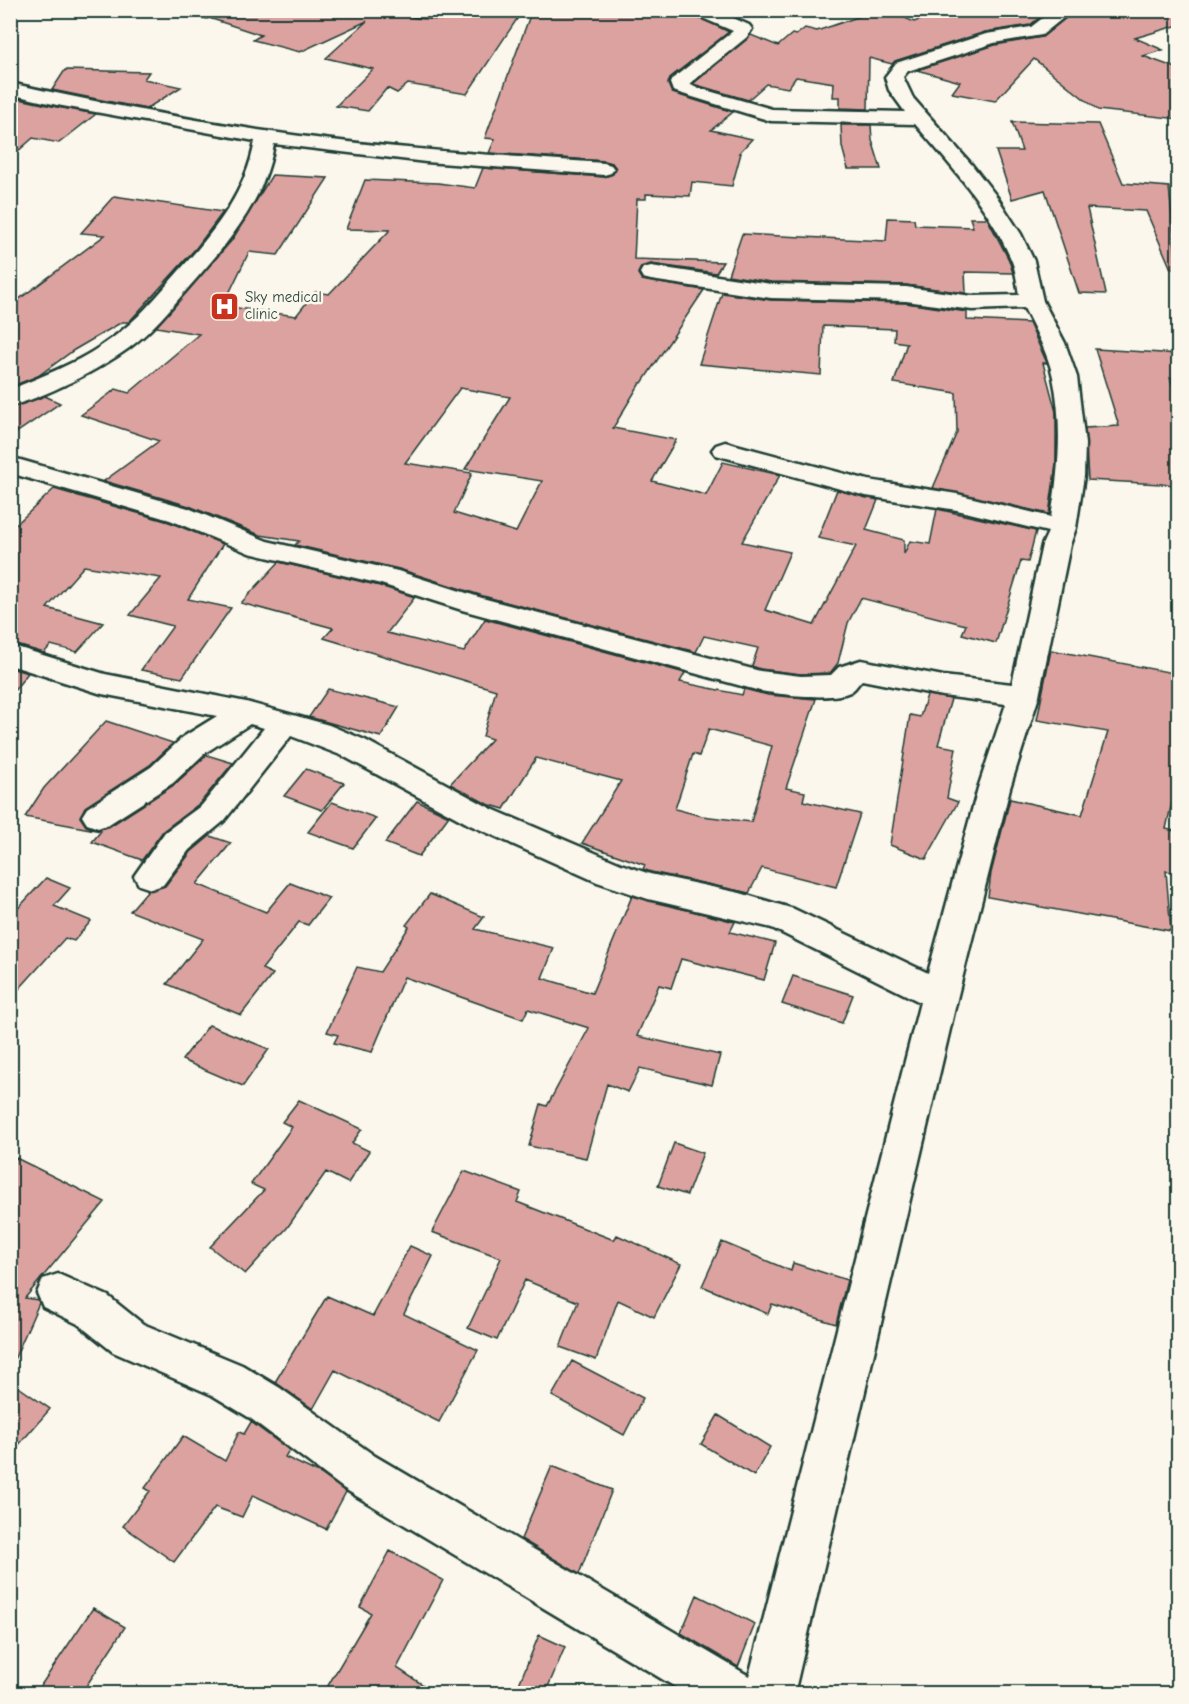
<svg xmlns="http://www.w3.org/2000/svg" width="1189" height="1704" font-family="'Comic Neue',sans-serif">
	<style>
		.building { fill: #dca2a0; stroke: #1f3d34; stroke-width: 1.5; fill-rule: evenodd }
		.lines { fill: none; stroke-linecap: round; stroke-linejoin: round }
		.minor-casing { stroke: #1f3d34; stroke-width: 5 }
		.minor { fill: #fbf7ec; fill-rule: evenodd }
		.labels { text-anchor: middle; stroke-width: 5; stroke-linejoin: round; paint-order: stroke }
		.far-poi-label { font-size: 15px; fill: #1f3d34; stroke: #fbf7ec; text-anchor: start }
	</style>
	<rect width="100%" height="100%" fill="#fbf7ec"/>
	<filter id="ink" filterUnits="userSpaceOnUse"><feTurbulence type="fractalNoise" baseFrequency=".0167" numOctaves="2"/><feDisplacementMap in="SourceGraphic" scale="12" xChannelSelector="R" yChannelSelector="G"/><feConvolveMatrix kernelMatrix="1 2 1 2 8 2 1 2 1" color-interpolation-filters="sRGB"/></filter>
	<g filter="url(#ink)">
		<path class="building" d="M221,10H400L404,16L448,20L474,18L491,10H523L467,94L408,84L397,93L387,88L368,111L336,106L373,69L326,58L367,21L300,52L253,40L261,35L209,18Z
			M532,10H685L729,32L671,77L668,84L672,93L733,112L711,130L752,139L739,153H741L732,186L692,182L690,196L646,194V199H637L634,259L723,262L716,273L651,264L641,267L638,274L642,280L704,290L642,383H640L613,428L676,440L652,481L706,495L723,462L780,475L742,542L790,552L765,610L814,625L856,546L818,538L837,490L878,500L866,530L904,540V554L910,541L930,544L937,509L1036,531L1028,562L1021,561L996,643L962,634L966,625L861,598L848,623L838,663L830,673L801,674L760,669L752,666L758,648L704,636L696,652L483,596L399,569L295,545L299,541L260,535L189,506L104,481L159,441L81,415L116,389L129,393L199,334L156,327L232,240L272,175L328,178L278,255L249,252L223,306L296,316L315,292L329,294L390,230L346,229L365,180L438,183L475,188L483,168L604,177L613,174L616,168L612,163L605,161L489,153L495,139L485,138ZM460,388L510,397L465,469L542,481L516,532L454,513L472,473L405,463Z
			M878,10H887L914,22L948,10H1049L1030,25L985,32L895,61L892,64L869,58L868,109L840,108V97H833L834,83L796,77L788,88L766,84L748,100L693,84L751,35L778,46L792,34L796,35L805,28L817,31Z
			M1075,10H1179V25L1135,38L1163,50L1143,56L1179,69V119L1098,110L1034,59L995,101L952,93L960,82L917,70L995,45L1042,37Z
			M65,70L149,72L144,79L181,87L146,109L52,90Z
			M10,97L57,107L96,114L59,143L33,138L10,158Z
			M1012,122L1098,124L1123,183L1169,187L1177,268L1171,269L1146,211L1087,208L1106,294L1079,293L1045,190L1012,199L996,151H1022Z
			M841,125H871L872,140L881,169H848L842,147Z
			M114,196L223,212L197,247L129,322H122L74,350L38,376L10,387V306L105,235L81,233Z
			M888,218L914,219L915,225L973,227L970,218H987L1009,260L1013,273L965,272L966,293L906,285L771,282L728,275L742,234L886,241Z
			M722,293L771,300L906,303L967,312V320L1029,323L1047,363H1043L1056,412V464L1049,514L933,488L957,432L956,393L894,383L907,343L894,341L895,329L823,326L821,375L699,364Z
			M1095,349L1179,354V378H1170L1179,401V485L1088,480L1085,428L1119,426Z
			M45,396L60,403L10,437V408Z
			M54,489L169,522L223,544L188,599L231,608L182,678L141,670L173,626L130,615L161,578L84,566L47,608L103,623L77,652L51,645L44,653L10,643V530Z
			M279,562L380,586L415,597L387,633L464,652L485,619L685,673L680,682L742,695L744,689L768,695L816,699L786,788L805,792L803,801L860,814L836,887L762,868L749,893L651,872L643,869L645,865L582,843L621,781L536,758L504,809L487,804L450,784L492,739L483,736L496,690L324,638L333,628L241,603ZM709,729L772,746L751,822L702,816L675,809L693,754L699,756Z
			M1051,650L1179,674L1176,742H1179V770L1166,829L1179,832V874L1166,871L1171,931L988,897L991,873L1010,799L1082,815L1108,732L1037,720Z
			M10,668L28,673L10,696Z
			M328,689L399,707L381,737L309,717Z
			M927,695L951,699L938,745L956,748L947,798L958,802L926,859L890,845L910,715L920,717Z
			M106,721L173,743L150,765L85,807L80,817L86,826L97,830L110,826L174,785L207,755L233,763L200,803L163,831L142,860L92,842L101,831L25,817L44,788Z
			M306,769L344,783L322,810L284,796Z
			M417,801L449,816L419,856L385,843Z
			M332,802L376,818L353,848L308,832Z
			M210,836L231,843L197,884L266,912L290,883L329,898L308,925L299,922L262,969L273,974L241,1015L167,984L203,939L130,911L148,890L165,886L191,852Z
			M46,878L70,888L54,906L91,921L74,941L65,938L10,999V917Z
			M430,894L484,917L475,929L554,948L542,978L592,993L632,896L735,922L730,932L775,943L764,980L681,959L671,988L659,985L637,1036L720,1055L712,1085L640,1068L628,1092L607,1084L586,1158L529,1146L541,1104L547,1106L589,1028L528,1009L523,1019L404,977L372,1052L334,1043L338,1035L327,1032L357,967L380,972L409,927L406,925Z
			M793,976L853,995L842,1023L782,1004Z
			M209,1025L269,1049L243,1086L182,1060Z
			M299,1100L362,1129L352,1143L369,1151L348,1183L326,1172L287,1228L245,1274L210,1247L264,1190L251,1184L292,1127L282,1122Z
			M674,1143L703,1153L687,1195L658,1186Z
			M10,1155L105,1202L25,1298L38,1300L39,1303L10,1369Z
			M464,1171L521,1192L517,1202L614,1240L617,1235L681,1264L654,1317L618,1300L596,1360L560,1347L578,1302L525,1280L497,1340L468,1328L501,1258L432,1232Z
			M722,1242L791,1271L793,1263L847,1280L836,1324L772,1304L768,1314L702,1286Z
			M410,1246L433,1256L404,1314L478,1350L439,1422L335,1370L313,1409L275,1382L327,1296L373,1316Z
			M572,1361L643,1398L624,1435L552,1396Z
			M10,1381L50,1409L10,1455Z
			M718,1415L770,1447L754,1476L701,1444Z
			M251,1422L289,1450L285,1457L321,1474L346,1492L326,1529L253,1495L242,1517L215,1507L174,1562L123,1526L150,1491L145,1488L183,1436L225,1461L239,1432L244,1434Z
			M552,1466L612,1490L579,1574L521,1539Z
			M390,1551L443,1580L397,1668L437,1694H323L371,1613L360,1607Z
			M697,1595L755,1624L738,1667L681,1633Z
			M93,1608L125,1627L81,1694H35Z
			M539,1635L565,1647L545,1694H515Z"/>
		<g class="lines">
			<defs>
				<path id="minor" d="M199,10H219L207,17L201,16Z
					M402,10H489C478,22 420,18 404,14Z
					M691,10H715L749,25L752,29L747,37L689,84L695,87L772,109L905,112L889,90L885,77L896,63L986,34L1031,27L1053,10H1073L1042,35L994,43L908,71L903,77L913,98L972,165L997,197L1021,234L1034,261L1043,301L1065,343L1077,377L1085,444L1084,476L1076,528L1070,545L1039,696L1010,788L958,995L794,1694H687L343,1488L250,1418L212,1395L113,1352L78,1324L43,1307L37,1293L43,1279L58,1274L108,1296L143,1324L242,1365L280,1388L375,1456L749,1676L920,1002L772,928L648,899L597,882L470,825L343,756L291,736L224,821L189,850L163,885L151,889L139,885L134,876L165,832L202,805L264,728L250,724L205,753L173,783L109,824L98,828L87,824L82,816L87,808L151,767L183,737L217,716L102,694L10,665V645L105,674L246,702L329,725L365,740L492,809L621,864L650,874L740,893L794,909L928,973L978,788L1006,704L943,696L862,680C858,683 857,687 853,690C839,702 778,694 760,691L462,610L381,584L249,553L170,520L10,473V457L188,508L267,541L398,571L482,598L760,671L801,676L831,675L839,667L861,660L943,676L1012,684L1042,545L1048,532L957,510L866,496L716,455L712,450L716,445L725,442L868,480L957,494L1051,517C1059,471 1063,423 1053,377C1048,353 1035,330 1024,308L972,310L906,301L771,298L651,280L643,278L640,273L643,268L651,266L771,284L906,287L972,296L1019,295C1017,283 1016,270 1011,259C989,207 951,166 915,124L771,121L673,91L670,83L672,79L733,31L693,14Z
					M10,83C94,102 180,118 265,131C377,148 491,155 604,163L611,165L614,169L611,173L604,175L426,162L274,144C265,201 226,245 189,287C170,309 152,331 129,348C100,369 44,398 10,406V390C41,376 73,365 101,346C129,328 150,305 171,280C208,238 245,198 255,141L57,105L10,94Z"/>
			</defs>
			<use href="#minor" class="minor-casing"/>
			<use href="#minor" class="minor"/>
		</g>
	</g>
	<defs>
		<symbol id="hospital-square" viewBox="-11 -11 22 22"><rect x="-9" y="-9" width="18" height="18" rx="4" fill="#c8321e" stroke="#fbf7ec"/><path d="M-5-5h3v3.5h4V-5h3V5h-3V1.5h-4V5h-3Z" fill="#fff"/></symbol>
	</defs>
	<g fill-rule="evenodd">
		<use href="#hospital-square" x="208" y="290" width="33" height="33"/>
	</g>
	<g class="labels">
		<g class="far-poi-label">
			<text x="245" y="302">Sky medical<tspan x="245" dy="17">clinic</tspan></text>
		</g>
	</g>
	<rect width="1189" height="1704" fill="none" stroke="#fbf7ec" stroke-width="36"/>
	<rect x="18" y="18" width="1153" height="1668" fill="none" stroke="#1f3d34" stroke-width="2" filter="url(#ink)"/>
</svg>
